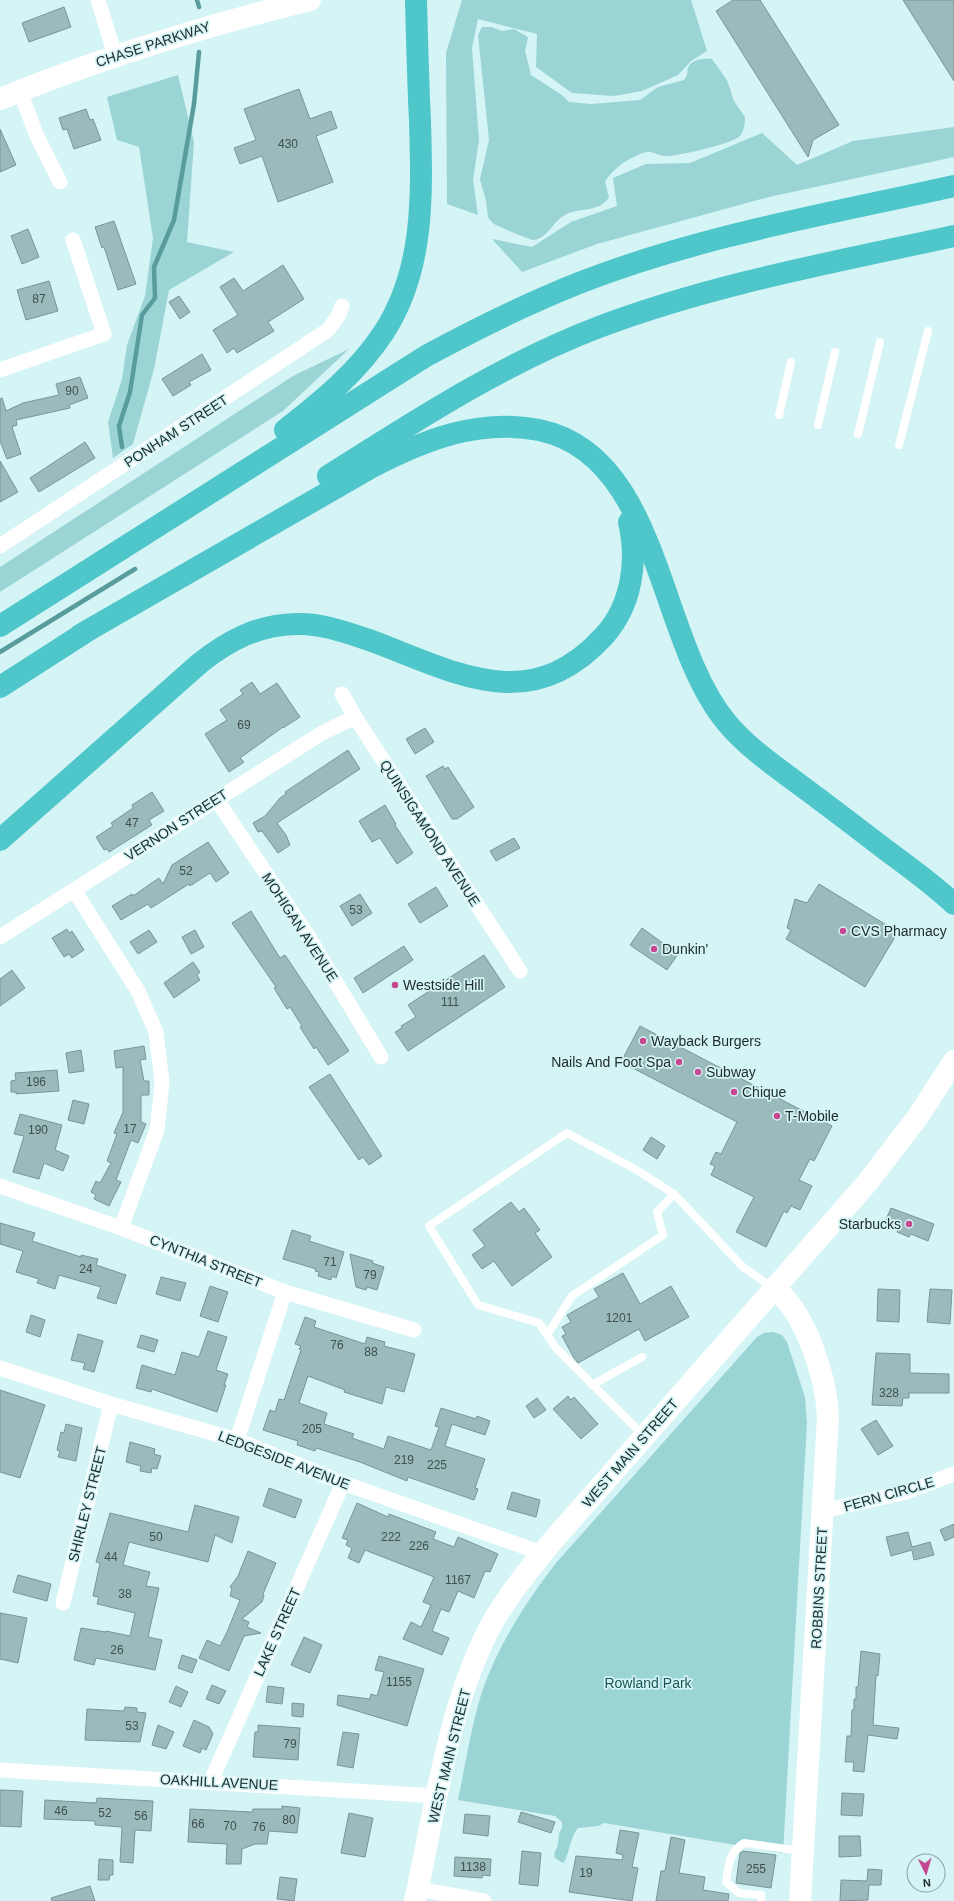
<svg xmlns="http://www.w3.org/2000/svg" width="954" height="1901" font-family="Helvetica,sans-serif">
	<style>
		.green { fill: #9bd4d5 }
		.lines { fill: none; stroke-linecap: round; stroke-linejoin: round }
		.stream { stroke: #589c9e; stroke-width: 4.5 }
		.building { fill: #9bbabb; stroke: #779696 }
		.lane { stroke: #fff; stroke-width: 8 }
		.street { stroke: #fff; stroke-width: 15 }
		.secondary { stroke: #fff; stroke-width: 22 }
		.highway { stroke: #4fc6c9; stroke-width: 22 }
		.poi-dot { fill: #c64792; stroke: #d4f4f5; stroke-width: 1.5 }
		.labels { text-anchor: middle; stroke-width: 3.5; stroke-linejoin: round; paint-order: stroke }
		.number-label { font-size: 12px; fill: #3f5050 }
		.street-label { font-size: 14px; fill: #202d2d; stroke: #d4f4f5 }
		.poi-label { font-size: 14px; fill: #202d2d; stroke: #d4f4f5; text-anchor: start }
		.park-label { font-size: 14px; fill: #1a5657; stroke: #d4f4f5 }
	</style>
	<rect width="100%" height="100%" fill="#d4f4f5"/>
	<path class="green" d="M462,0H691L707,51L691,61L678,75L642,91L614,96L572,93L536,67L537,34L478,19L472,48L479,140L473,180L478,215L447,204L446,53Z
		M482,27H492L502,31L514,29L528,37L525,51L531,75L562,95L569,102L591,104L640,100L658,87L684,80C688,76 687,72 688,68C691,59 704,58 712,59L727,80L734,101L745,117C745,125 744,132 739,137C731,144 675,157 665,156C659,156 652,151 647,152C632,155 612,169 605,182L609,197C600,213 579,207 565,215C553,221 548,238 534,240C531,241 498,226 494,224C492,222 490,220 488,217L486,201L480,179L489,140L478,35Z
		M178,75L194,142L187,242L234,252L169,290L154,369L133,444L113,458L108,422L122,379L127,345L145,296L153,238L139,147L117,140L107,97Z
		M954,127V157L769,197L597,244L522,272L492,239L532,247L571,222L617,206L613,178L646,164L690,163L762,133L797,165L853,141Z
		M349,349L283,411L0,592V567L293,376Z
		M773,1332L782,1335L787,1342L805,1397L807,1423L783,1853L604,1823L598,1826L578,1828C570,1837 568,1860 563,1863L555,1858L554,1854L558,1845L559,1834L562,1827V1822L555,1816L458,1800C465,1766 471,1728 481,1695C497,1647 525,1603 556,1563L757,1337L764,1333Z"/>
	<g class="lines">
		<path class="stream" d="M197,0L199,7
			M122,447L119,426L130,392L142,315L155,298L154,267L174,220L194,104L199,52
			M0,652L135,569"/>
	</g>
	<path class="building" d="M733,0H760L839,125L813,140L808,157L716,11Z
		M903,0H954V81Z
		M64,7L71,27L29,42L22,23Z
		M299,89L310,119L331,111L337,128L316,136L333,182L278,202L262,156L240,164L234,148L256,140L244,109Z
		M86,109L90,120L93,119L101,140L74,149L67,129L63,130L59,118Z
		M0,129L16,165L0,172Z
		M114,221L136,284L118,290L104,247L102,248L95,227Z
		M28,229L39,257L22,264L11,236Z
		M283,265L304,299L268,322L274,331L237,353L234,348L227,353L213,330L238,315L220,287L234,278L243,291Z
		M49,281L58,311L26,320L17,290Z
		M179,296L190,312L180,319L169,302Z
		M202,354L211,370L189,382L191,385L173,396L162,379Z
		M80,377L88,398L69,405L70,408L16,420L17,425L12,427L21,454L7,459L0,441V399L2,398L6,411L23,403L59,395L56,384Z
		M85,442L95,458L39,492L30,478Z
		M0,461L18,492L0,502Z
		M252,682L260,694L277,683L300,717L283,728V727L240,758L244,762L229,772L205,734L227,720L220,710L243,694L240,690Z
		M425,728L434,742L415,754L406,739Z
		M348,750L360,769L277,823L286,835L290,845L278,853L262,831L258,832L253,823L265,816L280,798L286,794L285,792Z
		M443,766L445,769L448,767L474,807L457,819H452L426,776Z
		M152,792L164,811L149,820L152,825L109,852L107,849L104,850L96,837L113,826L111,823L133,808L132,805Z
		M385,805L396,824L395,825L413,853L397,864L380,838L372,842L359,821Z
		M514,838L520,848L496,861L490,851Z
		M208,842L229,873L216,882L210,873L190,886L189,884L151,908L148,904L121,920L112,906L132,894L133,896L159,878L163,884L172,865Z
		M819,884L898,932L865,987L786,939L791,930L787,928L795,899L807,903Z
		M436,887L448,906L420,923L408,904Z
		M360,894L372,913L352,926L340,906Z
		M251,911L280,958L285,955L349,1051L328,1065L316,1047L314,1049L300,1027L302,1026L290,1007L287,1009L274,988L276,987L232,923Z
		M642,928L678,954L667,970L630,945Z
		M67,929L69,933L72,931L84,950L72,958L69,954L64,957L52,938Z
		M149,930L157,942L138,954L130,942Z
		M195,930L204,947L191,954L182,937Z
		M404,946L413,960L363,993L354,978Z
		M484,955L505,987L408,1051L395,1032L402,1028L401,1026L416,1017L408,1005Z
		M193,962L200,972L197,975L200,980L174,998L164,983Z
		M12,970L25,988L0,1006V979Z
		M640,1026L832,1126L814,1161L810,1159L799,1180L812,1186L800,1210L791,1206L787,1213L784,1211L766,1247L736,1232L754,1197L711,1175L715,1166L710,1164L716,1152L721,1154L737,1122L621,1062Z
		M144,1046L146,1059L140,1060L144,1081H149V1095H141V1122L146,1124L138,1143L131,1140L116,1180L121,1182L109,1206L94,1199L96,1195L91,1192L96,1181L100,1183L111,1163L107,1161L117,1134L114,1133L123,1112V1067L116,1068L114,1051Z
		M81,1050L84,1071L69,1073L66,1053Z
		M57,1070L59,1091L16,1094V1092H11V1081L16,1080L15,1073Z
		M330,1074L382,1156L369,1165L363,1157L359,1160L309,1087Z
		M73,1100L89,1104L84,1124L68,1120Z
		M20,1114L62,1125L55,1150L69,1156L63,1171L44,1163L39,1179L13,1172L24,1136L14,1134Z
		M651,1137L665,1146L657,1159L643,1150Z
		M511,1202L519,1212L524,1208L540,1230L535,1233L552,1257L512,1286L494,1261L482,1269L472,1255L485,1246L473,1230Z
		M891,1208L934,1224L928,1241L911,1234L909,1237L897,1232L898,1229L884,1224Z
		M0,1223L35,1233L32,1241L81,1257V1255L98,1259L96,1265L126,1275L116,1304L97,1298L101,1287L59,1275L55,1289L37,1283L39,1279L16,1272L23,1251L0,1244Z
		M292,1230L311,1236L309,1241L344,1252L336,1278L332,1276L331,1280L318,1276L319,1272L315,1271L316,1269L283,1259Z
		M350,1254L373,1261L372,1263L384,1267L377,1290L367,1287L366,1290L356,1287Z
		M623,1273L640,1304L671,1286L689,1317L645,1341L639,1329L578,1363L574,1358L562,1336L566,1334L562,1327L571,1322L567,1315L599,1297L594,1289Z
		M161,1277L186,1283L180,1301L156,1294Z
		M210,1286L228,1292L218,1322L200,1316Z
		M878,1289L900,1290L899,1322L877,1321Z
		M930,1289L952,1290L950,1324L927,1322Z
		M31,1315L45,1320L40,1337L26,1332Z
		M305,1317L316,1321L314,1327L365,1344L367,1337L385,1342L384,1346L415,1354L404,1392L386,1387L382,1404L344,1392L345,1390L308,1376L299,1403L327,1413L324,1424L354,1434L352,1438L384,1449L388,1436L431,1450L439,1427L435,1426L441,1408L476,1419L477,1416L490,1421L485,1435L452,1424L445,1446L485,1459L475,1488L478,1489L474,1500L408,1477L407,1481L360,1462L316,1448L315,1451L297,1445L298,1441L263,1430L270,1410L275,1412L279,1399L284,1400L301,1350L299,1349L301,1346L295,1344Z
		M208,1331L227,1337L216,1370L228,1374L224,1385H226L217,1412L152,1389L151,1392L136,1388L142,1365L175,1375L182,1352L199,1357Z
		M78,1334L103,1341L94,1372L83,1369L85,1363L71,1360Z
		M141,1335L158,1340L154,1352L137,1347Z
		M876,1353L910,1354V1373L949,1374V1393H909V1398H903L902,1406L872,1405Z
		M0,1390L45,1405L20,1478L0,1472Z
		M568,1396L571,1400L574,1397L598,1424L581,1439L553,1409Z
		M537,1398L546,1410L534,1418L526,1406Z
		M876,1420L893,1446L878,1455L861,1429Z
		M66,1424L82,1428L76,1461L58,1457L60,1451L57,1450L61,1432L64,1433Z
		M130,1442L155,1449L154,1454L161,1456L157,1469L152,1468L151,1473L140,1471L141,1466L126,1462Z
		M269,1488L302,1500L295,1518L263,1506Z
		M512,1492L540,1500L536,1517L507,1509Z
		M357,1503L388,1517L389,1514L436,1532L433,1539L454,1547L458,1537L498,1554L490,1572L485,1571L474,1598L458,1591L449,1612L441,1609L432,1631L449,1638L442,1655L403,1639L411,1622L421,1627L431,1605L423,1602L434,1577L365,1550L359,1563L348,1558L352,1548L346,1545L348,1540L342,1538Z
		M195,1505L239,1517L232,1543L215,1535L208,1562L129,1542L123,1565L150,1572L146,1586L159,1588L148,1637L162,1640L155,1670L96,1658L94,1665L74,1660L81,1628L106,1632V1631L130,1636L135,1613L97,1604L99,1597L93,1596L100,1563L96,1562L110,1513L188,1532Z
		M954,1524V1537L945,1541L940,1530Z
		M908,1532L912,1547L930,1542L934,1555L914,1560L912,1550L891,1556L886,1537Z
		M248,1551L276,1563L263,1594L264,1596L262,1602L242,1619L249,1622L247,1627L261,1633L244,1636L229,1671L199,1658L207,1640L220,1646L227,1632L240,1600L230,1596L232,1589L230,1587L238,1576Z
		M18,1575L51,1584L47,1601L13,1592Z
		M0,1613L27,1618L18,1663L0,1659Z
		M304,1637L322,1645L310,1673L291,1665Z
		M861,1651L880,1654L878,1676L876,1675L873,1725L899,1728L897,1739L868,1735L864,1772L853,1771L854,1762H845L847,1736H851L852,1710L854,1709V1699H856V1687H858Z
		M182,1655L197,1660L192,1673L178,1668Z
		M379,1656L424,1669L407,1726L337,1705L338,1695L370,1699L371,1694L377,1696L384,1672L375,1670Z
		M212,1685L226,1691L219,1704L206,1699Z
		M176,1686L188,1692L181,1707L169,1702Z
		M268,1686L284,1688L282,1704L266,1702Z
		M292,1703L304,1704L303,1717L292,1716Z
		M125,1707L137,1708V1712L146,1713L140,1742L85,1740L87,1709L124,1711Z
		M194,1720L209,1727L213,1734L206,1750L202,1748L200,1753L183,1746Z
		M158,1725L174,1732L166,1749L152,1745Z
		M258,1725L300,1728L298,1760L253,1757L255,1732H258Z
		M343,1732L359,1734L353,1768L337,1765Z
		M0,1790L23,1791L21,1827L0,1826Z
		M842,1793L864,1794L862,1816L841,1815Z
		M97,1798L153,1801L151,1831L135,1830L133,1863L120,1862L122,1827L95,1825V1821L44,1819L45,1800L96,1803Z
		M282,1806L300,1808L297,1833L269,1831L267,1844H255L242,1849L241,1864H226L227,1844L188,1842L190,1809L252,1812L253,1809H282Z
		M521,1812L555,1822L551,1833L518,1822Z
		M349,1813L373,1818L365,1857L341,1853Z
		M465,1814L490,1816L488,1836L463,1833Z
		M620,1830L639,1833L632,1867L638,1868L632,1901L569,1892L576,1856L622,1860L623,1855L616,1853Z
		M839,1836H860L861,1856L839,1857Z
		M671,1837L685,1840L679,1873L705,1877L703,1890L729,1894L728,1901H656L661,1871H665Z
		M522,1851L541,1853L538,1886L519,1884Z
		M743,1851L776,1855L771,1888L736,1883L740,1853Z
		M455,1857L491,1859L490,1876L483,1875L482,1878L454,1876Z
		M99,1859L113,1860V1875H110L109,1880H98Z
		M868,1869L882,1870L881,1885H869L868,1900L840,1901L841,1880L867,1881Z
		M280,1877L297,1879L294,1901L277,1899Z
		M90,1886L95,1901H52L51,1898Z"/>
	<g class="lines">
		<path class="lane" d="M779,415L791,362
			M818,425L835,352
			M858,434L880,342
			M899,445L928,331
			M547,1335L572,1296L663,1235L657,1212L674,1194
			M592,1385L642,1357
			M644,1436L556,1348L539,1323L478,1305L429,1226L567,1133L635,1169L674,1194L743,1267L773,1288
			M761,1901V1895L739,1893L726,1882C729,1865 728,1853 744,1843L802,1851"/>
		<path class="street" d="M98,0L115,55
			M20,91L36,134L60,182
			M0,370L104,334L73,240
			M0,546L328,330L338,316L342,306
			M342,694L355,717L520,971
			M216,799L308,936L381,1057
			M74,890L138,991L156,1032L162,1083L157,1130L121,1228
			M0,937L322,733L355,717
			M0,1186L121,1228L285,1292L414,1330
			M0,1368L111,1404L237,1440L343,1483L542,1553
			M237,1440L285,1292
			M823,1511L906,1492L954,1474
			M63,1603L111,1404
			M0,1770L438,1796
			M211,1781L343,1483
			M418,1889L484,1901"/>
		<path class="secondary" d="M0,99C101,58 204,26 310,0
			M774,1288C806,1313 826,1377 828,1416L800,1901
			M415,1901C435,1811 447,1711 489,1629C505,1599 527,1572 549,1545L867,1183L917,1118L954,1061"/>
		<path class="highway" d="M285,430C322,401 358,372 384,332C425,269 422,193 420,121C418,81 417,40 416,0
			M328,476C415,421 502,364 599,327C713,284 835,262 954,236
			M0,626L426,356C476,329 526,304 579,283C699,236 829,214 954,186
			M80,635L372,467C424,440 479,418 539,430C661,455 657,640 727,723C746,746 772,764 796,782C826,804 856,827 886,850C909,867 933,884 954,904
			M0,687L92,628
			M0,840L200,663C229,640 258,625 296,624C322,623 348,633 372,641C457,673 530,717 604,636C632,605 638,561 629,522"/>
	</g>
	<g class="poi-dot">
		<circle cx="843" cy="931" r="4"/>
		<circle cx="654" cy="949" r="4"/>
		<circle cx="395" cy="985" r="4"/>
		<circle cx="643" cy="1041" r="4"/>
		<circle cx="679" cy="1062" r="4"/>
		<circle cx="698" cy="1072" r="4"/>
		<circle cx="734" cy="1092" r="4"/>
		<circle cx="777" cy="1116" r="4"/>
		<circle cx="909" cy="1224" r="4"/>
	</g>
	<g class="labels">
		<g class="number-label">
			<text x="288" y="148">430</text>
			<text x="39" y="303">87</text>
			<text x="72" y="395">90</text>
			<text x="244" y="729">69</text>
			<text x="132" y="827">47</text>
			<text x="186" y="875">52</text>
			<text x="356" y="914">53</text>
			<text x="450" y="1006">111</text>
			<text x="36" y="1086">196</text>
			<text x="130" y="1133">17</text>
			<text x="38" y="1134">190</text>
			<text x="330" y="1266">71</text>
			<text x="86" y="1273">24</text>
			<text x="370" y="1279">79</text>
			<text x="619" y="1322">1201</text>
			<text x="337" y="1349">76</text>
			<text x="371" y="1356">88</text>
			<text x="889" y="1397">328</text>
			<text x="312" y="1433">205</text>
			<text x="404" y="1464">219</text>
			<text x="437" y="1469">225</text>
			<text x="156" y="1541">50</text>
			<text x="391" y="1541">222</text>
			<text x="419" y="1550">226</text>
			<text x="111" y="1561">44</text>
			<text x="458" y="1584">1167</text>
			<text x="125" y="1598">38</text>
			<text x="117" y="1654">26</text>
			<text x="399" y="1686">1155</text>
			<text x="132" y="1730">53</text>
			<text x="290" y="1748">79</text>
			<text x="61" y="1815">46</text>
			<text x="105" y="1817">52</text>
			<text x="141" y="1820">56</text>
			<text x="289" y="1824">80</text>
			<text x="198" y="1828">66</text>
			<text x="230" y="1830">70</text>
			<text x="259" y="1831">76</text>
			<text x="473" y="1871">1138</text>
			<text x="756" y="1873">255</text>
			<text x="586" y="1877">19</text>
		</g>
		<g class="street-label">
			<text transform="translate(153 44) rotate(-18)" y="5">CHASE PARKWAY</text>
			<text transform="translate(176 431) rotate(-33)" y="5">PONHAM STREET</text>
			<text transform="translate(176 825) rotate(-33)" y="5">VERNON STREET</text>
			<text transform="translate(430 833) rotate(57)" y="5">QUINSIGAMOND AVENUE</text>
			<text transform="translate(300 927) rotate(57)" y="5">MOHIGAN AVENUE</text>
			<text transform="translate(206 1261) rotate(22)" y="5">CYNTHIA STREET</text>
			<text transform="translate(630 1453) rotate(-49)" y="5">WEST MAIN STREET</text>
			<text transform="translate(284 1460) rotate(21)" y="5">LEDGESIDE AVENUE</text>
			<text transform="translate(889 1494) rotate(-16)" y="5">FERN CIRCLE</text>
			<text transform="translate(87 1504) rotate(-76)" y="5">SHIRLEY STREET</text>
			<text transform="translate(819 1588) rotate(-87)" y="5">ROBBINS STREET</text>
			<text transform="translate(277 1632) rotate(-66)" y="5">LAKE STREET</text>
			<text transform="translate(449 1756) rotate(-76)" y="5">WEST MAIN STREET</text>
			<text transform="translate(219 1782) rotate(3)" y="5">OAKHILL AVENUE</text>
		</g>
		<g class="poi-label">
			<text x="851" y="936">CVS Pharmacy</text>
			<text x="662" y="954">Dunkin'</text>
			<text x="403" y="990">Westside Hill</text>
			<text x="651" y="1046">Wayback Burgers</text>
			<text x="671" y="1067" text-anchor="end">Nails And Foot Spa</text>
			<text x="706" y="1077">Subway</text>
			<text x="742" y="1097">Chique</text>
			<text x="785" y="1121">T-Mobile</text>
			<text x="901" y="1229" text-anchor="end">Starbucks</text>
		</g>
		<g class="park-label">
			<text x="648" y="1688">Rowland Park</text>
		</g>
	</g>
	<g transform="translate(926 1873) rotate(175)"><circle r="19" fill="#d4f4f5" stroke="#8ca4a5"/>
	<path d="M0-3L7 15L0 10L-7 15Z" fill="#c64792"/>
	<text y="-6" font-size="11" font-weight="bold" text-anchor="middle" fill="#202d2d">N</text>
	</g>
</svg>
